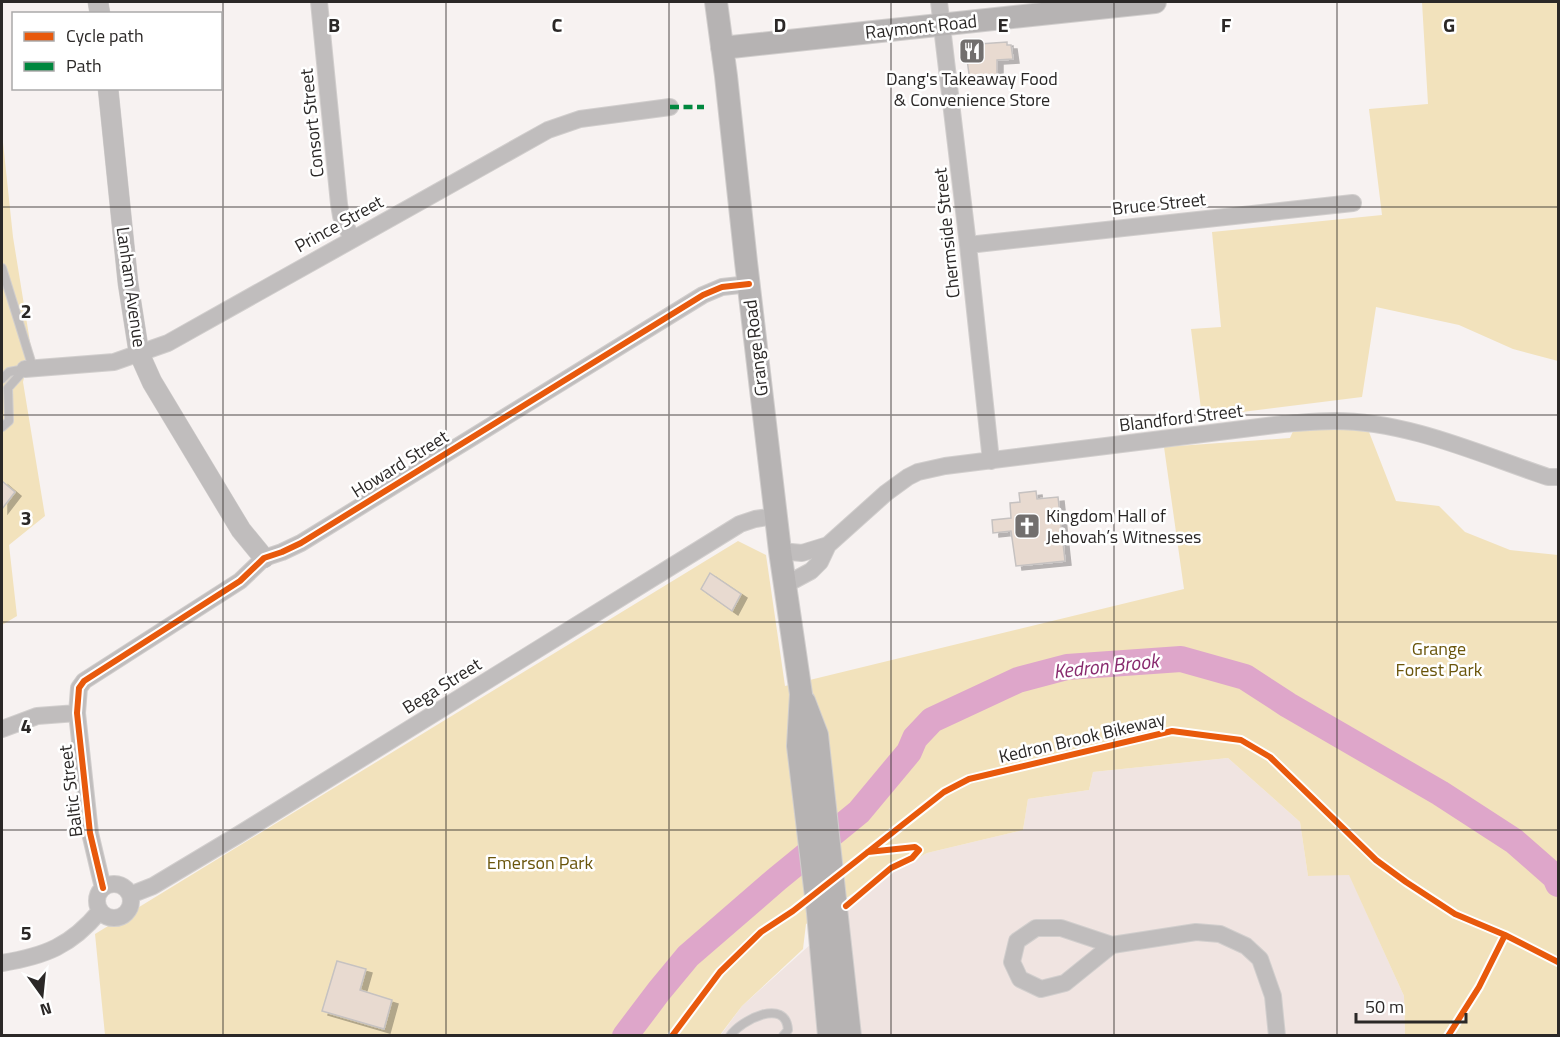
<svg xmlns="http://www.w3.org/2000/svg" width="1560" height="1037" font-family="'Titillium Web',sans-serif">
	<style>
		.built { fill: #f0e4e1 }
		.green { fill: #f2e2bc }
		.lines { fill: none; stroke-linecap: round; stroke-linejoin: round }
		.river { stroke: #dea6ca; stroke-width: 26 }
		.building { fill: #e8dad0; stroke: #c6c2c1; stroke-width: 1.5; filter: url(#shadow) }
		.service-casing { stroke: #d1cecd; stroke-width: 10 }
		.minor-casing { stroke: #d1cecd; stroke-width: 18 }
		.tertiary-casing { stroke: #d1cecd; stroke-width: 21 }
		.secondary-casing { stroke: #d1cecd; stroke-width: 24 }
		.service { stroke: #c0bdbd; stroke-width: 8 }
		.minor { stroke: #c0bdbd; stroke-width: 16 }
		.tertiary { stroke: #c0bdbd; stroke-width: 20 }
		.secondary { stroke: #b6b3b3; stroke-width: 22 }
		.quiet { stroke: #00873e; stroke-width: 4.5; stroke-dasharray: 9 4.5; stroke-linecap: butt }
		.cycleway-casing { stroke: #fff; stroke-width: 10 }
		.cycleway { stroke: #e8590c; stroke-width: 6 }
		.grid { fill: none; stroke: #2b2827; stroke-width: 1.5; stroke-opacity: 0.55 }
		.labels { text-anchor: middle; stroke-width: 5; stroke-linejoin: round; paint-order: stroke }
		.street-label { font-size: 18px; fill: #2b2827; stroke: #fff }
		.poi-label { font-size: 18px; fill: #2b2827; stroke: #fff }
		.park-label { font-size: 18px; fill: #6a550b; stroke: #fff }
		.water-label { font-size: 20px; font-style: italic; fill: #882a6e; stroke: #fff }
		.grid-label { font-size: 20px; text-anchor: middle; font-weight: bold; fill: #2b2827; stroke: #fff; stroke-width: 5; stroke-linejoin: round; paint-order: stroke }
	</style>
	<defs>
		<filter id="shadow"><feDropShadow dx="6" dy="4" stdDeviation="0" flood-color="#0004"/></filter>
	</defs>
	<rect width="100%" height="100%" fill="#f7f2f1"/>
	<path class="built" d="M1228,758L1300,822L1308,876L1349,874L1404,996L1405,1036H720L742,1006L890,873L927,853L1023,830L1028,799L1089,790L1093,772Z"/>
	<path class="green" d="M1422,2H1558V361L1513,349L1459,325L1376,307L1362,397L1202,417L1191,329L1221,327L1212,232L1382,215L1369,109L1428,104Z
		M2,133L13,237L31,348L23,382L45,516L9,545L17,616L2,625Z
		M1330,427L1369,432L1396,501L1439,506L1465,532L1510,550L1558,555V1035H1405L1404,996L1349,875L1308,876L1300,822L1228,758L1093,772L1089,790L1028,799L1023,830L927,853L854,893L806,924L803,949L742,1006L720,1035H105L95,934L738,541L766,555L785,686L1184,589L1164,447L1290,438L1294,429Z"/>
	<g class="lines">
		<path class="river" d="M625,1036L659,991L688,956L777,879L859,812L909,752L915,738L932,720L1018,680L1067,667L1181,659L1245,677L1288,705L1440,793L1514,841L1555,877L1558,884"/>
	</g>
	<path class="building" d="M1007,42V45H1011L1013,59L997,60V78L970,81L965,45Z
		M2,481L15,492L2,509Z
		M1036,491L1037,499L1058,497L1065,561L1016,566L1011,531L993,533L992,520L1011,518L1010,503L1020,502L1019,493Z
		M710,573L741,594L732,611L701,589Z
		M337,961L366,969L360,990L392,1000L384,1029L322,1011Z"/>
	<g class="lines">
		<defs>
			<path id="service" d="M2,268L33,368
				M2,379L9,372L25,369
				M2,427L9,421L8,388L25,369
				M730,1036C741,1020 786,997 788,1030L783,1036"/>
			<path id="minor" d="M319,2L339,204L341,216L352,239
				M939,2L968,245L991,461
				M968,245L1353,203
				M25,369L114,362L168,343L548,130L580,119L670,107
				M780,551L802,553L828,545
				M785,585L811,571L820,562L828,545L886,493L908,477L918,472L945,466L1283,424C1299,423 1317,421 1334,421C1408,421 1479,454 1548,477H1558
				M2,729L37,716L77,713
				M97 901a17 17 0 1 1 34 0a17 17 0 1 1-34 0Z
				M103,888L90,833L77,713L79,688L84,681L240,581L264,558L282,552L301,543L703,295L722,287L749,284
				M130,895L153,886L238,835L740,524L755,519L776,516
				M1112,945L1065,983L1041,989L1020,979L1012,962L1017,941L1036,928H1061L1112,945L1196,932L1220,934L1246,946L1260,959L1273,996L1277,1036
				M2,963C45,956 71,946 100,911"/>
			<path id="tertiary" d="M98,2L100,14
				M108,88L128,283L139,353L152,382L241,530L264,558"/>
			<path id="secondary" d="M716,2L726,76L746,262L780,551L801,694L798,746L818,913L829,1036
				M722,48L1155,2
				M804,701L817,735L850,1036"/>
		</defs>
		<use href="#service" class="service-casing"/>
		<use href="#minor" class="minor-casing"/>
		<use href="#tertiary" class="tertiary-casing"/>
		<use href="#secondary" class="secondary-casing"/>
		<use href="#service" class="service"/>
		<use href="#minor" class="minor"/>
		<use href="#tertiary" class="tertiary"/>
		<use href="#secondary" class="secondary"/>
		<path class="quiet" d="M670,107H704"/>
		<defs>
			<path id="cycleway" d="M103,888L90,833L77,713L79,688L84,681L240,581L264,558L282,552L301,543L703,295L722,287L749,284
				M846,906L891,868L912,858L919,850L915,847L868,852
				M672,1036L720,972L761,932L793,911L944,792L969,779L1172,731L1241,740L1270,757L1376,860L1406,882L1455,914L1505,935L1558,962
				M1448,1036L1479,987L1505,935"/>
		</defs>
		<use href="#cycleway" class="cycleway-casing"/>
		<use href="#cycleway" class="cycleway"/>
	</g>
	<path class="grid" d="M223,2V1036M446,2V1036M669,2V1036M891,2V1036M1114,2V1036M1337,2V1036M2,207H1558M2,415H1558M2,622H1558M2,830H1558"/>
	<defs>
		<symbol id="restaurant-square" viewBox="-11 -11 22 22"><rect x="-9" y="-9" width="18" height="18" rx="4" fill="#726f6e" stroke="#fff"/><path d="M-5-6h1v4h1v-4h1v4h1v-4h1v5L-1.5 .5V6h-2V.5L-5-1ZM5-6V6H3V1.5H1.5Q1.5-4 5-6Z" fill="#fff"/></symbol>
		<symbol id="church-square" viewBox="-11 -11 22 22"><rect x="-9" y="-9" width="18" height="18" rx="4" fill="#726f6e" stroke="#fff"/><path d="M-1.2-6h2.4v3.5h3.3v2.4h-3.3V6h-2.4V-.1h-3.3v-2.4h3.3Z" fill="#fff"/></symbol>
	</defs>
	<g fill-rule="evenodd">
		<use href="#restaurant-square" x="957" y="36" width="30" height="30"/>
		<use href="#church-square" x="1012" y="511" width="30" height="30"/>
	</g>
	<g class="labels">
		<g class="street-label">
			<text transform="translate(921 27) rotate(-6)" y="6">Raymont Road</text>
			<text transform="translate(312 123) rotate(-96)" y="6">Consort Street</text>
			<text transform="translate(1159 204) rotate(-6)" y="6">Bruce Street</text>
			<text transform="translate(339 224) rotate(-29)" y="6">Prince Street</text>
			<text transform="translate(947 233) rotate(-96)" y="6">Chermside Street</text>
			<text transform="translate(131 287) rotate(82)" y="6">Lanham Avenue</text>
			<text transform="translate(756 348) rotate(-97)" y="6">Grange Road</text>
			<text transform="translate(1181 418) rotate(-7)" y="6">Blandford Street</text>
			<text transform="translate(400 464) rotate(-32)" y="6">Howard Street</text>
			<text transform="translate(442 686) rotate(-32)" y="6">Bega Street</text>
			<text transform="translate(1082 738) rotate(-13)" y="6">Kedron Brook Bikeway</text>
			<text transform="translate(71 791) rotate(-97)" y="6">Baltic Street</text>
		</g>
		<g class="poi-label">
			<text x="972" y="85">Dang's Takeaway Food<tspan x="972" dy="21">&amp; Convenience Store</tspan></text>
			<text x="1046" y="522" text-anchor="start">Kingdom Hall of<tspan x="1046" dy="21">Jehovah’s Witnesses</tspan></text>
		</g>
		<g class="park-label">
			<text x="1439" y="655">Grange<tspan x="1439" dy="21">Forest Park</tspan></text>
			<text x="540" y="869">Emerson Park</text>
		</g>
		<g class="water-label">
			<text transform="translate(1106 666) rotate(-6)" y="7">Kedron Brook</text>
		</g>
	</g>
	<g class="grid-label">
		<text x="334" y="32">B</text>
		<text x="557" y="32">C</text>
		<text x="780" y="32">D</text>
		<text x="1003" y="32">E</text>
		<text x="1226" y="32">F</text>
		<text x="1449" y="32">G</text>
		<text x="26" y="318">2</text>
		<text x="26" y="525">3</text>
		<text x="26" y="733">4</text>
		<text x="26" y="940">5</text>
	</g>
	<rect width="1560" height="1037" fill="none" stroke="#2b2827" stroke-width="6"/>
	<rect x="12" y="12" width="210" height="78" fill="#ffffff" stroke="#aaa9a9" stroke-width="1.5"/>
	<rect x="24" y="32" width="30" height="9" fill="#e8590c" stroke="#aaa9a9" stroke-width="1.5"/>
	<text x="66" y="42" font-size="18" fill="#2b2827">Cycle path</text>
	<rect x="24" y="62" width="30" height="9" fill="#00873e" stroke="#aaa9a9" stroke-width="1.5"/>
	<text x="66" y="72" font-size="18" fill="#2b2827">Path</text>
	<g transform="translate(42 995) rotate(165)" stroke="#ffffff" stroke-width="4.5" paint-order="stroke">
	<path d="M0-4.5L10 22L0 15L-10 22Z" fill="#2b2827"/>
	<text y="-9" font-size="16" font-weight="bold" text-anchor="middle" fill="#2b2827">N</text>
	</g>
	<path d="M1356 1013v9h110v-9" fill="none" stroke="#2b2827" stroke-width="3"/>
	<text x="1365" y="1013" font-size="18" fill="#2b2827" stroke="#ffffff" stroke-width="4.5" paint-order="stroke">50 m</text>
</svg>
